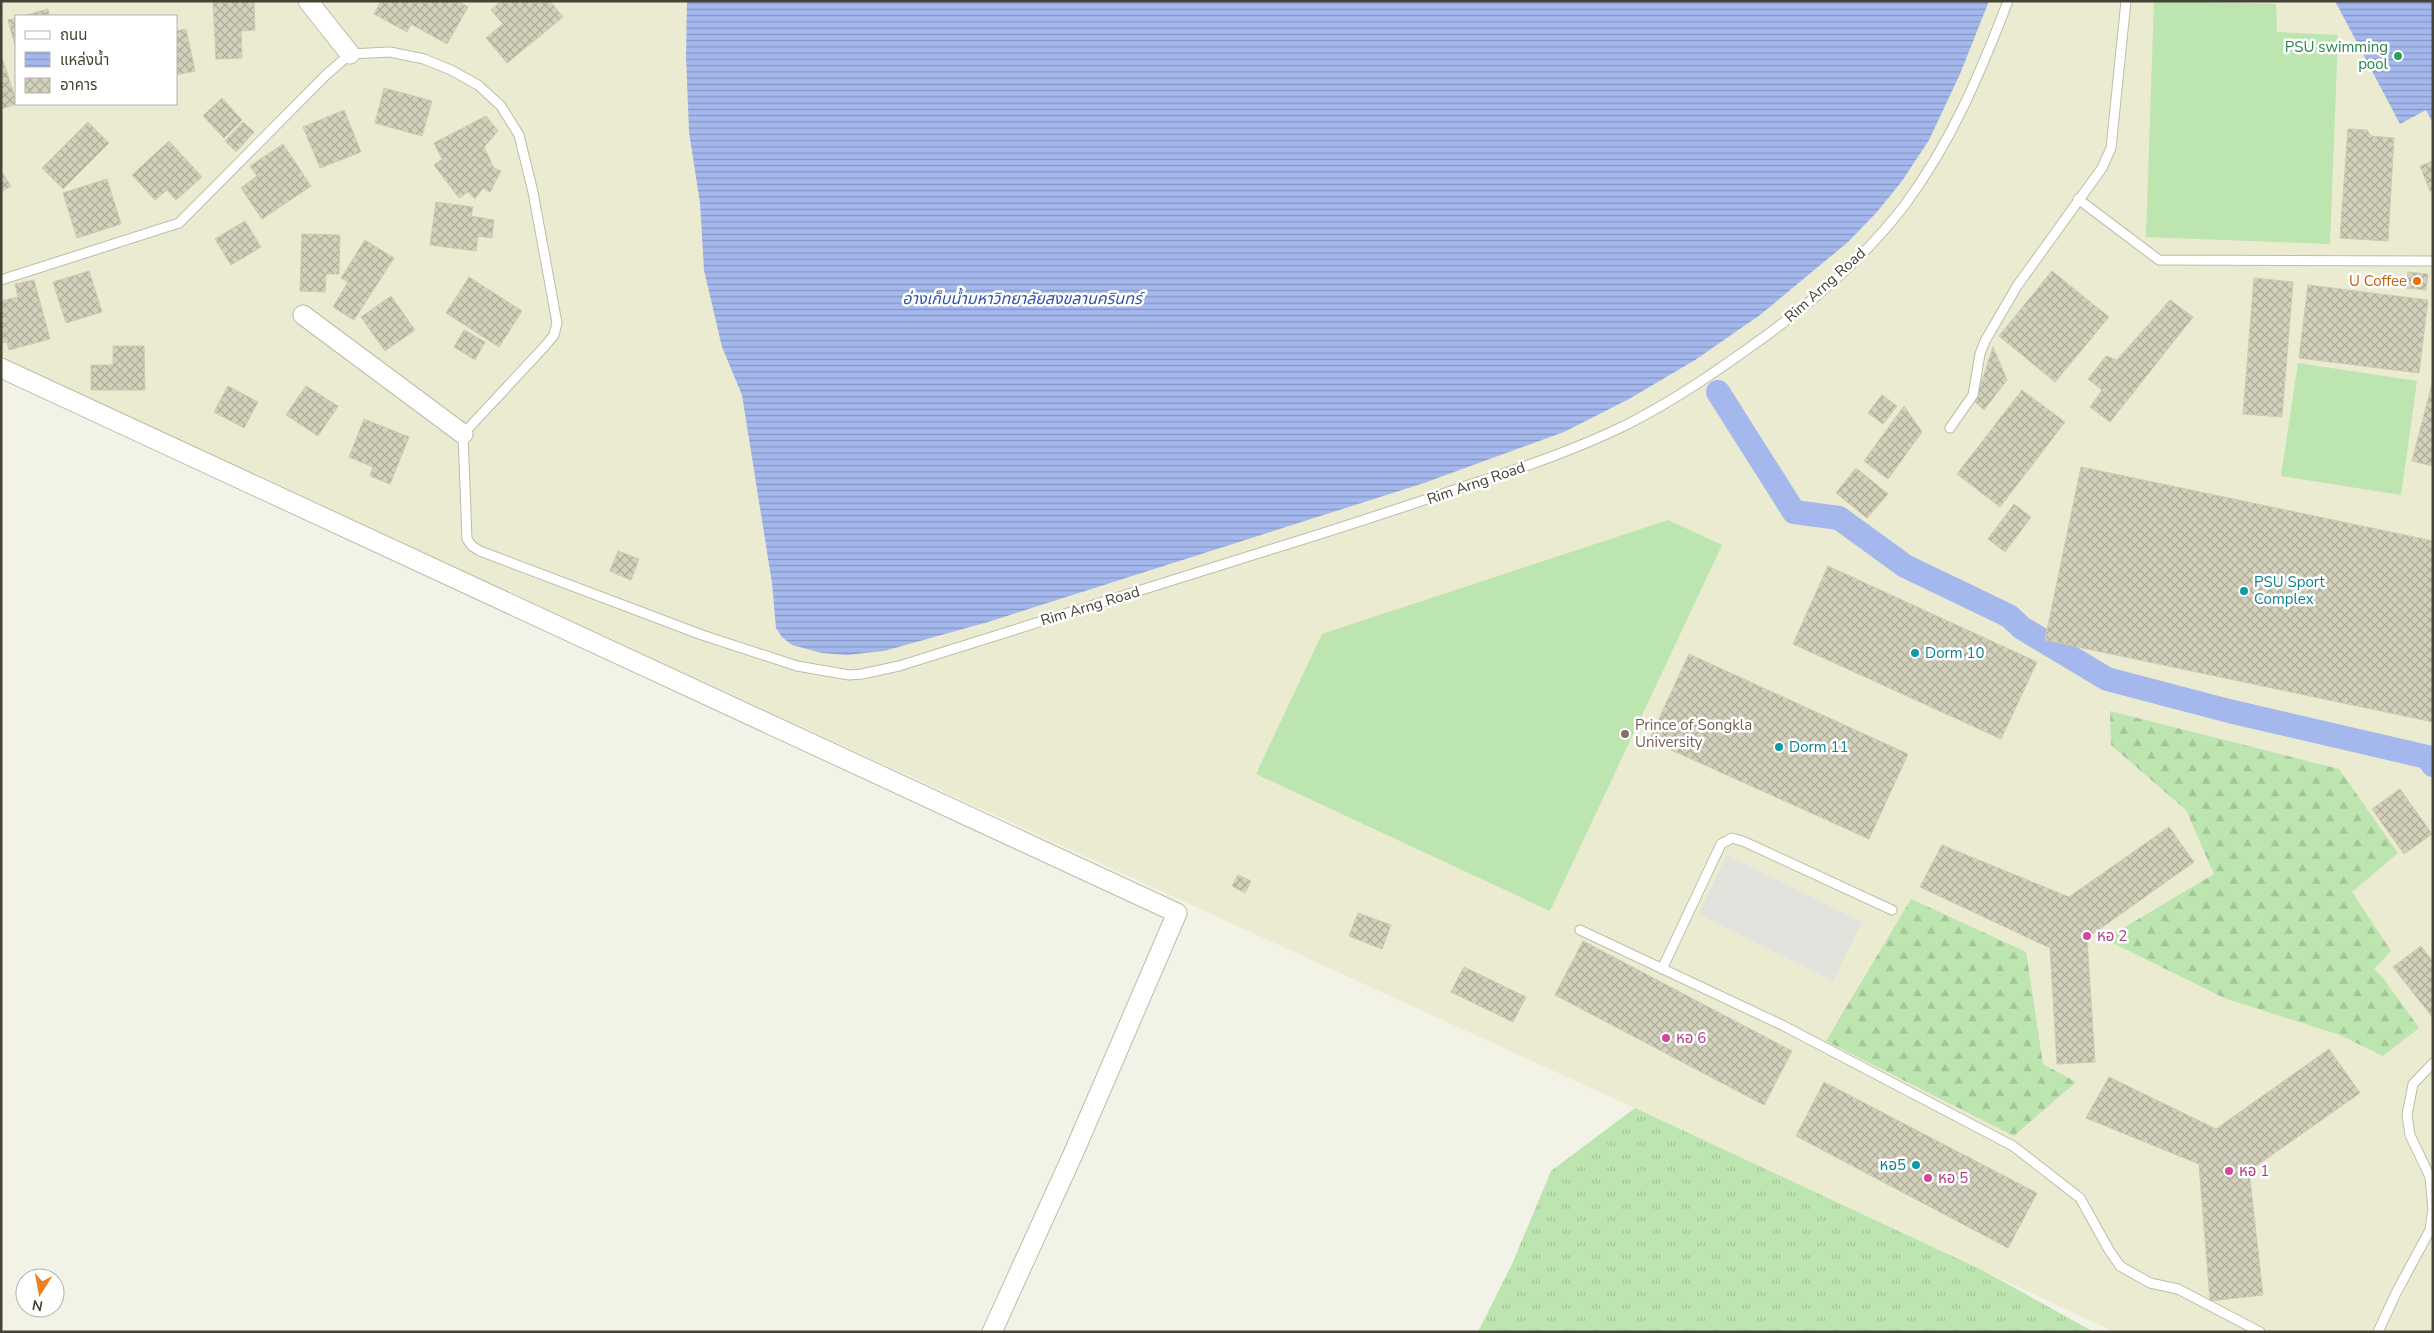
<svg xmlns="http://www.w3.org/2000/svg" width="2434" height="1333" font-family="'Nunito Sans','Noto Sans Thai',sans-serif">
	<style>
		.education { fill: #eaebd0; fill-rule: evenodd }
		.grass { fill: url(#grass-tufts) }
		.forest { fill: url(#forest-firs) }
		.pitch { fill: #bce5b0 }
		.parking { fill: #e3e3de }
		.water { fill: url(#water-rules) }
		.lines { fill: none; stroke-linecap: round; stroke-linejoin: round }
		.canal { stroke: #a4b8ed; stroke-width: 24 }
		.building { fill: url(#building-cross-hatch); stroke: #cecbaf }
		.lane-casing { stroke: #bdbda9; stroke-width: 11 }
		.street-casing { stroke: #bdbda9; stroke-width: 21 }
		.lane { stroke: #fff; stroke-width: 9 }
		.street { stroke: #fff; stroke-width: 19 }
		.leisure-dot { fill: #2e9e5b; stroke: #fff; stroke-width: 2 }
		.food-dot { fill: #e8710a; stroke: #fff; stroke-width: 2 }
		.culture-dot { fill: #0f9aa8; stroke: #fff; stroke-width: 2 }
		.education-dot { fill: #8d6e63; stroke: #fff; stroke-width: 2 }
		.hotel-dot { fill: #d1479c; stroke: #fff; stroke-width: 2 }
		.labels { text-anchor: middle; stroke-width: 5; stroke-linejoin: round; paint-order: stroke }
		.leisure-label { font-size: 15px; fill: #27864d; stroke: #fff; text-anchor: end }
		.food-label { font-size: 15px; fill: #c56008; stroke: #fff; text-anchor: end }
		.street-label { font-size: 15px; fill: #444335; stroke: #fff }
		.culture-label { font-size: 15px; fill: #0d838f; stroke: #fff; text-anchor: start }
		.education-label { font-size: 15px; fill: #785e54; stroke: #fff; text-anchor: start }
		.hotel-label { font-size: 15px; fill: #b23c85; stroke: #fff; text-anchor: start }
		.water-label { font-size: 16px; font-style: italic; fill: #3453ab; stroke: #fff }
	</style>
	<defs>
		<pattern id="grass-tufts" width="24" height="20" patternUnits="userSpaceOnUse" patternTransform="scale(1.25)"><rect width="24" height="20" fill="#bce5b0"/><path d="M3 7l-1-3M5 7V3M7 7l1-3M15 17l-1-3M17 17v-4M19 17l1-3" fill="none" stroke="#a3c698"/></pattern>
		<pattern id="forest-firs" width="22" height="20" patternUnits="userSpaceOnUse" patternTransform="scale(1.25)"><rect width="22" height="20" fill="#bce5b0"/><path d="M5 1l3.5 6h-7zM16 11l3.5 6h-7z" fill="#a3c698"/></pattern>
		<pattern id="water-rules" width="6" height="5" patternUnits="userSpaceOnUse" patternTransform="scale(1.25)"><rect width="6" height="5" fill="#a4b8ed"/><path d="M0 2.5h6" fill="none" stroke="#8797c1"/></pattern>
		<pattern id="building-cross-hatch" width="8" height="8" patternUnits="userSpaceOnUse" patternTransform="scale(1.25)"><rect width="8" height="8" fill="#d3d1bc"/><path d="M0 0l8 8M0 8l8-8" fill="none" stroke="#adab9a"/></pattern>
	</defs>
	<rect width="100%" height="100%" fill="#f2f2e6"/>
	<path class="education" d="M1,1H2433V1332H2115L1635,1108L1,360ZM16,16H176V104H16Z"/>
	<path class="grass" d="M1635,1108L1982,1270L2094,1332H1478L1512,1264L1551,1171Z"/>
	<path class="forest" d="M2110,711L2339,769L2398,853L2352,892L2391,951L2374,969L2384,979L2419,1028L2383,1056L2340,1035L2224,998L2105,939L2214,874L2186,810L2111,745Z
		M1911,899L2026,952L2043,1064L2076,1082L2014,1136L1826,1041Z"/>
	<path class="pitch" d="M2154,1L2276,4L2277,32L2338,35L2330,244L2146,237Z
		M2298,363L2417,381L2401,495L2281,476Z
		M1668,520L1722,545L1550,911L1256,774L1322,634Z"/>
	<path class="parking" d="M1727,855L1862,922L1833,981L1698,914Z"/>
	<path class="water" d="M687,1H1989L1960,74L1929,140L1902,181L1877,212L1848,242L1760,315L1695,360L1629,399L1564,432L1424,483L988,622L884,651L847,655L822,653L792,645L782,637L776,628L772,583L742,395L722,347L704,270L700,203L689,132L686,56Z
		M2335,1H2433V123L2426,110L2400,124Z"/>
	<g class="lines">
		<path class="canal" d="M1718,392L1794,512L1839,518L1905,566L2009,616L2022,628L2107,679L2229,711L2427,757L2433,765"/>
	</g>
	<path class="building" d="M213,1H254L255,30L241,31L242,58L216,59Z
		M381,1H458L468,7L447,44L411,24L407,32L374,14Z
		M501,1H550L563,17L507,63L486,38L503,24L491,10Z
		M48,9L50,16H23Z
		M16,18V49L8,20Z
		M186,29L195,71L176,75V31Z
		M1,55L16,100V104L1,109Z
		M384,88L432,101L422,136L375,123Z
		M222,98L242,120L224,138L203,116Z
		M344,110L361,152L320,168L303,127Z
		M486,116L498,131L484,147L494,168L501,171L490,192L483,188L475,199L468,192L459,198L434,165L442,159L434,143Z
		M88,122L109,143L63,189L42,168Z
		M243,122L254,132L236,152L225,141Z
		M2348,129L2367,130L2371,136L2394,138L2388,241L2340,238Z
		M169,141L202,177L176,200L167,190L155,200L132,175Z
		M283,144L311,186L262,219L241,188L257,176L250,166Z
		M2433,161V190L2430,191L2420,166Z
		M1,171L11,186L1,192Z
		M107,179L121,224L77,238L63,193Z
		M436,202L473,207L471,216L494,220L492,238L478,236L476,251L430,245Z
		M245,221L261,247L231,265L215,239Z
		M302,234L340,235L339,274H326L325,292L300,291Z
		M365,240L394,258L354,320L333,307L348,282L341,278Z
		M89,271L102,312L66,323L53,282Z
		M2052,271L2109,317L2055,382L1999,336Z
		M2408,272L2428,274L2426,290L2406,288Z
		M469,277L522,311L499,347L446,313Z
		M2254,278L2293,282L2282,417L2243,414Z
		M34,280L50,339L9,350L7,342L1,343V301L18,297L15,284Z
		M2308,285L2428,300L2419,373L2299,358Z
		M391,296L415,330L385,351L361,317Z
		M2170,300L2193,317L2110,422L2090,407L2102,390L2088,379L2106,356L2117,360Z
		M464,330L485,342L475,360L454,347Z
		M113,346H144L145,390H91V365H113Z
		M1993,347L2007,380L1984,410L1975,402Z
		M2433,380V466L2412,461Z
		M228,386L258,402L244,428L214,412Z
		M306,386L338,406L318,436L286,415Z
		M2022,390L2065,422L2000,507L1957,474Z
		M1882,395L1897,406L1883,424L1868,413Z
		M1904,406L1922,432L1888,479L1864,461Z
		M364,419L409,437L390,484L370,476L373,467L349,457Z
		M2081,467L2433,541V722L2045,640Z
		M1856,468L1888,494L1867,518L1836,493Z
		M2014,504L2031,517L2005,552L1988,539Z
		M618,551L639,559L631,580L610,571Z
		M1828,566L2037,662L2001,739L1793,644Z
		M1689,654L1908,754L1869,839L1649,740Z
		M2400,789L2432,834L2404,854L2372,809Z
		M2169,827L2194,862L2087,938L2095,1062L2057,1064L2050,948L1920,887L1942,845L2069,897Z
		M1238,875L1251,881L1245,893L1232,886Z
		M1358,913L1391,925L1382,949L1349,936Z
		M1583,941L1792,1051L1764,1105L1555,995Z
		M2421,946L2433,962V1018L2393,967Z
		M1464,967L1526,997L1513,1022L1451,992Z
		M2329,1049L2360,1093L2249,1171L2263,1295L2210,1301L2199,1164L2086,1118L2109,1077L2216,1129Z
		M1824,1082L2037,1193L2008,1248L1796,1136Z"/>
	<g class="lines">
		<defs>
			<path id="lane" d="M2078,199L2159,260L2433,261
				M1,280L179,223L327,74L350,54L390,52L424,59L451,70L478,85L501,106L519,135L533,192L557,323L554,335L545,346L463,434L467,539L472,546L480,551L702,635L797,666L849,675L862,674L899,666C1022,627 1145,588 1269,550C1334,530 1398,509 1463,487C1519,469 1575,450 1628,424C1675,400 1717,371 1760,340C1813,302 1864,258 1904,206C1951,143 1980,74 2008,1
				M1950,428L1973,395L1980,354L1985,341L2017,286L2102,168L2111,148L2126,1
				M1580,930L1782,1025L2013,1146L2080,1198L2109,1250L2120,1266L2150,1283L2178,1289L2260,1332
				M1662,969L1721,844L1732,838L1745,842L1892,910
				M2378,1332L2396,1293L2430,1230L2433,1209L2430,1177L2410,1135L2407,1115L2413,1084L2433,1063"/>
			<path id="street" d="M308,1L350,54
				M303,315L463,434
				M1,368L1177,913L1074,1152L992,1332"/>
		</defs>
		<use href="#lane" class="lane-casing"/>
		<use href="#street" class="street-casing"/>
		<use href="#lane" class="lane"/>
		<use href="#street" class="street"/>
	</g>
	<circle class="leisure-dot" cx="2398" cy="56" r="5"/>
	<circle class="food-dot" cx="2417" cy="281" r="5"/>
	<g class="culture-dot">
		<circle cx="2244" cy="591" r="5"/>
		<circle cx="1915" cy="653" r="5"/>
		<circle cx="1779" cy="747" r="5"/>
		<circle cx="1916" cy="1165" r="5"/>
	</g>
	<circle class="education-dot" cx="1625" cy="734" r="5"/>
	<g class="hotel-dot">
		<circle cx="2087" cy="936" r="5"/>
		<circle cx="1666" cy="1038" r="5"/>
		<circle cx="2229" cy="1171" r="5"/>
		<circle cx="1928" cy="1178" r="5"/>
	</g>
	<g class="labels">
		<g class="leisure-label">
			<text x="2388" y="52">PSU swimming<tspan x="2388" dy="17">pool</tspan></text>
		</g>
		<g class="food-label">
			<text x="2407" y="286">U Coffee</text>
		</g>
		<g class="street-label">
			<text transform="translate(1825 285) rotate(-42)" y="5">Rim Arng Road</text>
			<text transform="translate(1476 483) rotate(-19)" y="5">Rim Arng Road</text>
			<text transform="translate(1090 606) rotate(-17)" y="5">Rim Arng Road</text>
		</g>
		<g class="culture-label">
			<text x="2254" y="587">PSU Sport<tspan x="2254" dy="17">Complex</tspan></text>
			<text x="1925" y="658">Dorm 10</text>
			<text x="1789" y="752">Dorm 11</text>
			<text x="1906" y="1170" text-anchor="end">หอ5</text>
		</g>
		<g class="education-label">
			<text x="1635" y="730">Prince of Songkla<tspan x="1635" dy="17">University</tspan></text>
		</g>
		<g class="hotel-label">
			<text x="2097" y="941">หอ 2</text>
			<text x="1676" y="1043">หอ 6</text>
			<text x="2239" y="1176">หอ 1</text>
			<text x="1938" y="1183">หอ 5</text>
		</g>
		<g class="water-label">
			<text x="1022" y="304">อ่างเก็บน้ำมหาวิทยาลัยสงขลานครินทร์</text>
		</g>
	</g>
	<rect width="2434" height="1333" fill="none" stroke="#444335" stroke-width="5"/>
	<rect x="15" y="15" width="162" height="90" fill="#ffffff" stroke="#b4b4ae"/>
	<rect x="25" y="31" width="25" height="8" fill="#ffffff" stroke="#b4b4ae"/>
	<text x="60" y="40" font-size="15" fill="#444335">ถนน</text>
	<rect x="25" y="52" width="25" height="15" fill="url(#water-rules)" stroke="#b4b4ae"/>
	<text x="60" y="65" font-size="15" fill="#444335">แหล่งน้ำ</text>
	<rect x="25" y="78" width="25" height="15" fill="url(#building-cross-hatch)" stroke="#b4b4ae"/>
	<text x="60" y="90" font-size="15" fill="#444335">อาคาร</text>
	<g transform="translate(40 1293) rotate(191)"><circle r="24" fill="#ffffff" stroke="#b4b4ae"/>
	<path d="M0-4L9 19L0 12L-9 19Z" fill="#f0801e"/>
	<text y="-8" font-size="14" font-weight="bold" text-anchor="middle" fill="#444335">N</text>
	</g>
</svg>
